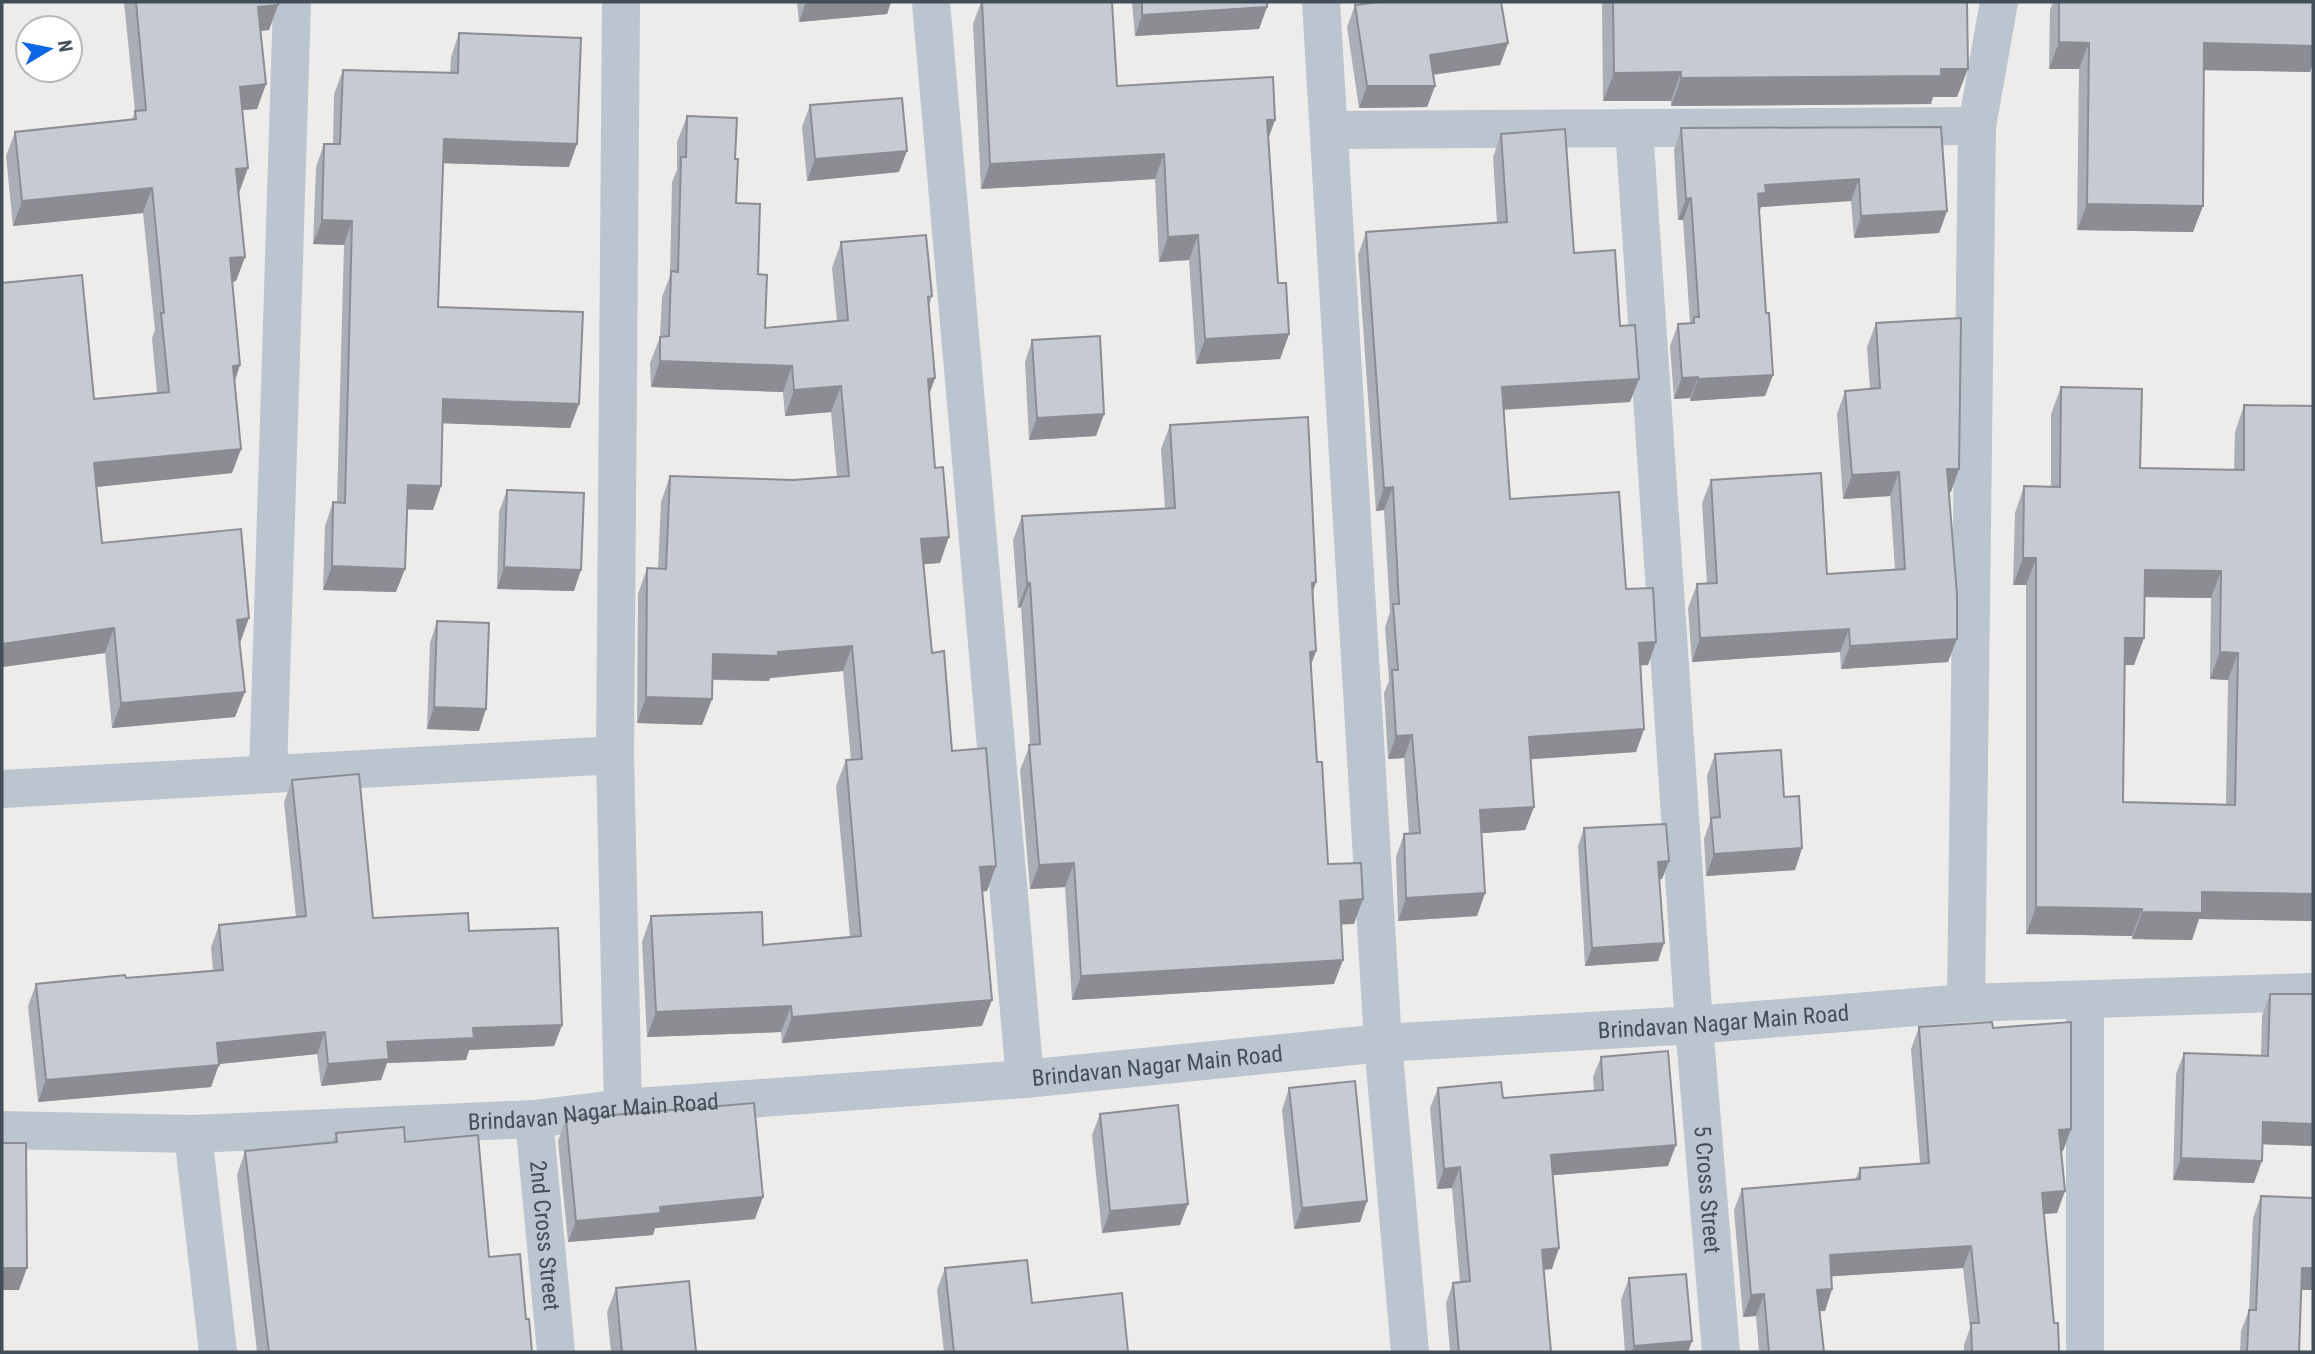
<svg xmlns="http://www.w3.org/2000/svg" width="2315" height="1354" font-family="'Roboto Condensed',sans-serif">
	<style>
		.lines { fill: none; stroke-linecap: round; stroke-linejoin: round }
		.minor { stroke: #bac5cf; stroke-width: 38 }
		.wall { fill: #aaaeb5; fill-rule: evenodd }
		.shaded-wall { fill: #8b8d93 }
		.building { fill: #c6cad2; stroke: #8b8d93; stroke-width: 2; fill-rule: evenodd }
		.labels { text-anchor: middle; stroke-width: 5; stroke-linejoin: round; paint-order: stroke }
		.street-label { font-size: 23px; fill: #424e59; stroke: #fff }
	</style>
	<rect width="100%" height="100%" fill="#eeebeb"/>
	<g class="lines">
		<g class="minor">
			<path d="M931,2L1025,1079"/>
			<path d="M1321,2L1383,1043L1410,1352"/>
			<path d="M621,4L615,755L623,1108"/>
			<path id="s1" d="M1634,128L1694,1025L1721,1352"/>
			<path d="M1329,130L1977,126"/>
			<path d="M268,773L292,2"/>
			<path d="M2,789L615,755"/>
			<path d="M2085,1001V1352"/>
			<path d="M1966,1003L1977,126L1999,2"/>
			<path id="s2" d="M534,1119L556,1352"/>
			<path id="s3" d="M2,1130L193,1134L534,1119L623,1108L1025,1079L1383,1043L1694,1025L1966,1003L2313,992"/>
			<path d="M193,1134L218,1352"/>
		</g>
	</g>
	<path class="wall" d="M124,2H279L269,30L260,31L266,84L257,109L242,110L239,193L245,257L236,281L232,282L240,365L235,381L241,449L232,473L96,487L102,543L240,643L235,717L112,728L105,653L2,667L94,399L157,393L152,338L155,330L143,213L13,226L6,156L15,132L132,120L135,111Z
		M797,2H891L887,14L799,22Z
		M981,2H1112L1117,86L1269,138L1278,283L1289,334L1280,359L1196,364L1189,260L1159,262L1155,179L981,189L973,24Z
		M1132,2H1267V7L1259,29L1135,36Z
		M1602,2H1967L1957,97H1933L1931,104L1671,106V101H1603Z
		M2053,2H2313V62L2310,72L2204,70L2193,232L2077,230L2079,69H2049L2050,10Z
		M1355,5L1508,43L1500,65L1433,75L1435,86L1427,107L1359,108L1347,27Z
		M459,33L569,167L443,163L438,307L579,404L570,428L443,423L441,486L433,510L407,509L396,592L323,590L325,526L333,502H337L344,245L313,244L316,167L324,144H333L334,94L343,70L450,73L451,57Z
		M810,105L899,172L807,181L802,127Z
		M687,116L735,159L736,203L758,274L765,328L837,321L832,268L841,242L932,296L929,305L935,378L929,395L940,563L924,564L932,653L952,751L996,866L987,891L982,892V1026L782,1043L781,1032L647,1037L642,942L651,916L763,945L850,937L836,786L846,760H851L843,671L770,678L769,681L712,680V699L702,725L637,723L638,594L647,568L658,569L661,502L670,476L793,480L837,477L831,412L785,416L783,392L651,387L650,363L660,337L662,297L670,276L672,182L677,170V142Z
		M1941,127L1947,211L1939,233L1854,238L1851,201L1761,207L1759,211L1766,313L1773,375L1765,396L1690,401V398L1674,399L1670,346L1678,324L1690,323L1683,220H1678L1674,150L1681,128Z
		M1501,134L1574,253L1620,326L1639,379L1630,402L1504,410L1510,499L1626,589L1656,642L1648,665H1640L1644,729L1636,752L1530,759L1534,807L1525,830L1481,833L1485,893L1477,916L1398,921L1396,857L1404,834H1409L1404,758L1388,759L1384,693L1389,681L1385,627L1390,612L1384,510L1376,511L1358,255L1366,232L1497,223L1493,157Z
		M1876,323L1951,492H1949L1948,662L1841,669L1840,652L1692,662L1688,608L1697,584H1707L1702,503L1711,480L1827,574L1895,569L1890,496L1843,499L1837,414L1845,391L1870,389L1867,347Z
		M1032,340L1104,414L1096,436L1029,440L1025,362Z
		M2061,387L2140,468L2234,470L2235,432L2244,405L2313,406V921L2199,919L2192,940L2132,939V936L2026,934V585H2013L2015,513L2024,486L2051,487V414ZM2144,597L2211,598L2210,679L2228,680L2226,804L2123,802L2125,665H2134Z
		M1170,425L1312,593L1316,651L1311,665L1317,762L1328,864L1354,924H1341L1334,984L1072,1000L1065,887L1030,889L1020,770L1030,745L1021,607L1018,608L1013,540L1022,516L1165,509L1161,449Z
		M507,490L574,591L497,589L499,512Z
		M437,621L479,731L427,729L430,643Z
		M1715,754L1784,797L1802,848L1795,870L1706,876L1704,839L1710,821L1707,776Z
		M292,780L373,918L469,931L562,1025L554,1046L469,1050L466,1060L387,1063L381,1080L321,1086L317,1054L218,1064L211,1087L38,1102L28,1006L36,984L126,978L213,971L211,947L219,925L296,917L284,802Z
		M1584,828L1669,861L1662,879H1659L1664,943L1658,961L1585,966L1578,846Z
		M2270,994L2313,1146L2262,1144L2254,1183L2173,1180L2176,1074L2184,1053L2261,1056L2262,1016Z
		M1919,1027L1993,1028L2071,1129L2063,1151H2061L2065,1191L2057,1213L2043,1214L2054,1323L2059,1352H1964V1345L1970,1328L1963,1268L1831,1276L1832,1289L1825,1311H1820L1824,1352H1759L1756,1316L1743,1317L1734,1210L1742,1189L1855,1180L1860,1168L1920,1163L1911,1049Z
		M1601,1057L1668,1166L1553,1175L1552,1269L1544,1270L1551,1352H1450L1446,1303L1453,1283L1460,1282L1452,1188L1437,1189L1430,1108L1438,1088L1503,1098L1594,1090L1593,1077Z
		M1289,1088L1367,1201L1360,1222L1294,1229L1282,1110Z
		M1100,1114L1180,1225L1102,1233L1092,1135Z
		M566,1119L755,1219L655,1228L653,1235L568,1242L558,1141Z
		M336,1133L405,1142L489,1257L526,1319L532,1352H257L237,1175L245,1151L333,1142Z
		M2261,1196L2313,1198V1290H2301L2299,1352H2240L2241,1331L2249,1310L2253,1218Z
		M945,1268L1032,1303L1128,1352H944L937,1290Z
		M1629,1278L1692,1341L1688,1352H1625L1621,1300Z
		M616,1288L696,1352H611L607,1312Z"/>
	<path class="shaded-wall" d="M806,2H891L887,14L799,22Z
		M278,5L269,30L249,32L258,7Z
		M1267,7L1259,29L1135,36L1142,15Z
		M2059,42L2089,43L2079,69H2049Z
		M1508,43L1500,65L1422,76L1430,55Z
		M2204,43L2313,46V62L2310,72L2195,70Z
		M1941,69H1968L1957,97H1933L1931,104L1671,106L1681,78Z
		M1681,72L1671,101H1603L1614,73Z
		M266,84L257,109L231,111L240,87Z
		M1367,86H1435L1427,107L1359,108Z
		M1267,120H1275L1266,145Z
		M444,139L577,144L569,167L435,163Z
		M907,151L899,172L807,181L815,159Z
		M1164,154L1155,179L981,189L990,164Z
		M248,168L239,193L236,169Z
		M1859,179L1851,201L1761,207L1758,215V194L1765,185Z
		M152,188L143,213L13,226L22,201Z
		M1691,198L1683,220H1678L1686,199Z
		M2087,204L2203,206L2193,232L2077,230Z
		M1947,211L1939,233L1854,238L1861,216Z
		M322,220L352,221L344,245L313,244Z
		M1198,235L1189,260L1159,262L1168,237Z
		M245,257L236,281L221,283L230,258Z
		M1289,334L1280,359L1196,364L1205,339Z
		M660,361L792,366L783,392L651,387Z
		M240,365L231,390L233,366Z
		M1773,375L1765,396L1690,401L1698,379Z
		M1698,377L1690,398L1674,399L1682,378Z
		M935,378L926,403L928,379Z
		M1639,379L1630,402L1494,410L1502,387Z
		M841,386L831,412L785,416L794,390Z
		M443,399L579,404L570,428L435,423Z
		M1104,414L1096,436L1029,440L1037,418Z
		M241,449L232,473L85,488L94,463Z
		M1947,469H1959L1951,492L1939,493Z
		M1899,472L1890,496L1843,499L1852,475Z
		M408,485L441,486L433,510L399,509Z
		M1393,487L1384,510L1376,511L1384,488Z
		M949,537L940,563L912,565L921,539Z
		M2023,558H2036L2026,585H2013Z
		M332,566L405,569L396,592L323,590Z
		M504,567L581,570L574,591L497,589Z
		M2145,570L2221,571L2211,598L2135,597Z
		M1316,582L1308,607L1312,583Z
		M1027,583H1030L1021,607L1018,608Z
		M249,618L240,643L228,644L237,620Z
		M114,628L105,653L2,667V644Z
		M1849,629L1840,652L1692,662L1700,638Z
		M2125,638H2144L2134,665H2116Z
		M1957,639L1948,662L1841,669L1850,646Z
		M1656,642L1648,665L1630,666L1639,643Z
		M852,646L843,671L770,678L769,681L704,679L713,654L778,652Z
		M1316,651L1307,675L1310,652Z
		M2220,652L2238,653L2228,680L2210,679Z
		M245,692L235,717L112,728L121,703Z
		M646,697L712,699L702,725L637,723Z
		M434,707L486,709L479,731L427,729Z
		M1644,729L1636,752L1520,760L1529,737Z
		M1412,735L1404,758L1388,759L1396,736Z
		M1534,807L1525,830L1472,834L1480,810Z
		M1802,848L1795,870L1706,876L1714,854Z
		M1669,861L1662,879L1652,880L1658,862Z
		M1074,863L1065,887L1030,889L1039,865Z
		M996,866L987,891L970,892L980,867Z
		M2202,892L2313,894V921L2199,919L2192,940L2132,939L2142,912Z
		M1485,893L1477,916L1398,921L1406,898Z
		M1363,899L1354,924L1331,925L1340,901Z
		M2036,907L2142,909L2132,936L2026,934Z
		M1664,943L1658,961L1585,966L1592,948Z
		M1343,960L1334,984L1072,1000L1081,976Z
		M992,1000L982,1026L782,1043L792,1017Z
		M791,1006L781,1032L647,1037L656,1012Z
		M562,1025L554,1046L469,1050L466,1060L387,1063L381,1080L321,1086L328,1064L387,1042L473,1028Z
		M325,1032L317,1054L209,1065L217,1043Z
		M219,1065L211,1087L38,1102L46,1080Z
		M2263,1122L2313,1124V1146L2255,1144Z
		M2071,1129L2063,1151L2051,1152L2059,1130Z
		M1676,1145L1668,1166L1544,1176L1551,1155Z
		M2181,1158L2262,1161L2254,1183L2173,1180Z
		M1460,1167L1452,1188L1437,1189L1444,1169Z
		M2065,1191L2057,1213L2034,1215L2042,1193Z
		M763,1197L755,1219L655,1228L653,1235L568,1242L576,1221L660,1207Z
		M1367,1201L1360,1222L1294,1229L1302,1208Z
		M1188,1204L1180,1225L1102,1233L1110,1211Z
		M1971,1246L1963,1268L1822,1277L1830,1255Z
		M1559,1248L1552,1269L1534,1270L1542,1250Z
		M2,1268H27L19,1290H2Z
		M2302,1268H2313V1290H2294Z
		M1832,1289L1825,1311L1809,1312L1817,1290Z
		M1764,1294L1756,1316L1743,1317L1751,1295Z
		M1692,1341L1688,1352H1632L1634,1346Z"/>
	<path class="building" d="M136,2H279L278,5L258,7L266,84L240,87L248,168L236,169L245,257L230,258L240,365L233,366L241,449L94,463L102,543L241,529L249,618L237,620L245,692L121,703L114,628L2,644V283L82,275L94,399L169,392L161,313H164L152,188L22,201L15,132L136,119L135,111L146,110Z
		M982,2H1112L1117,86L1273,77L1275,120H1267L1278,283H1286L1289,334L1205,339L1198,235L1168,237L1164,154L990,164Z
		M1142,2H1267V7L1142,15Z
		M1378,2H1501L1508,43L1430,55L1435,86H1367L1355,5Z
		M1613,2H1967L1968,69H1941V76L1681,78V72L1614,73Z
		M2059,2H2313V46L2204,43L2203,206L2087,204L2089,43L2059,42Z
		M459,33L581,38L577,144L444,139L438,307L583,312L579,404L443,399L441,486L408,485L405,569L332,566L333,502L345,503L352,221L322,220L324,144H340L343,70L458,73Z
		M902,98L907,151L815,159L810,105Z
		M687,116L737,118L735,159H738L736,203L760,204L758,274L767,275L765,328L848,320L841,242L926,235L932,296L928,297L935,378L928,379L935,468L943,467L949,537L921,539L932,653L944,651L952,751L986,748L996,866L980,867L992,1000L792,1017L791,1006L656,1012L651,916L762,912L763,945L861,936L846,760L862,759L852,646L778,652V656L713,654L712,699L646,697L647,568L666,569L670,476L793,480L849,476L841,386L794,390L792,366L660,361V337L669,336L671,271L678,272L681,157H686Z
		M1941,127L1947,211L1861,216L1859,179L1765,185L1766,193L1758,194L1766,313H1769L1773,375L1698,379V377L1682,378L1678,324L1694,323V317H1699L1691,198L1686,199L1681,128Z
		M1565,129L1574,253L1615,250L1620,326L1635,325L1639,379L1502,387L1510,499L1619,492L1626,589L1653,588L1656,642L1639,643L1644,729L1529,737L1534,807L1480,810L1485,893L1406,898L1404,834L1420,833L1412,735L1396,736L1392,670H1398L1393,604H1399L1393,487L1384,488L1366,232L1507,222L1501,134Z
		M1961,318L1959,469H1947L1957,595V639L1850,646L1849,629L1700,638L1697,584L1717,583L1711,480L1821,473L1827,574L1905,569L1899,472L1852,475L1845,391L1880,388L1876,323Z
		M1100,336L1104,414L1037,418L1032,340Z
		M2061,387L2142,389L2140,468L2244,470V405L2313,406V894L2202,892V913L2142,912V909L2036,907V558H2023L2024,486L2060,487ZM2145,570L2221,571L2220,652L2238,653L2235,805L2123,802L2125,638H2144Z
		M1308,417L1316,582L1312,583L1316,651L1310,652L1317,762H1322L1328,864L1361,863L1363,899L1340,901L1343,960L1081,976L1074,863L1039,865L1029,745L1040,744L1030,583H1027L1022,516L1175,508L1170,425Z
		M507,490L584,493L581,570L504,567Z
		M437,621L489,623L486,709L434,707Z
		M1781,750L1784,797L1799,796L1802,848L1714,854L1711,818L1720,817L1715,754Z
		M359,774L373,918L468,913L469,931L558,928L562,1025L473,1028L474,1038L387,1042L389,1059L328,1064L325,1032L217,1043L219,1065L46,1080L36,984L125,975L126,978L223,970L219,925L306,916L292,780Z
		M1666,824L1669,861L1658,862L1664,943L1592,948L1584,828Z
		M2270,994H2313V1124L2263,1122L2262,1161L2181,1158L2184,1053L2268,1056Z
		M1992,1022L1993,1028L2071,1022V1129L2059,1130L2065,1191L2042,1193L2054,1323H2058L2059,1352H1972L1971,1323H1979L1971,1246L1830,1255L1832,1289L1817,1290L1824,1352H1769L1764,1294L1751,1295L1742,1189L1860,1179V1168L1929,1163L1919,1027Z
		M1668,1051L1676,1145L1551,1155L1559,1248L1542,1250L1551,1352H1459L1453,1283L1470,1281L1460,1167L1444,1169L1438,1088L1501,1082L1503,1098L1603,1090L1601,1057Z
		M1355,1081L1367,1201L1302,1208L1289,1088Z
		M754,1103L763,1197L660,1207L661,1213L576,1221L566,1119Z
		M1178,1105L1188,1204L1110,1211L1100,1114Z
		M404,1127L405,1142L478,1135L489,1257L520,1254L526,1319H529L532,1352H269L245,1151L337,1142L336,1133Z
		M2,1143H26L27,1268H2Z
		M2261,1196L2313,1198V1268H2302L2299,1352H2247L2249,1310H2256Z
		M1027,1260L1032,1303L1122,1293L1128,1352H954L945,1268Z
		M1686,1274L1692,1341L1634,1346L1629,1278Z
		M689,1281L696,1352H622L616,1288Z"/>
	<g class="labels">
		<g class="street-label">
			<text dy="8" stroke="none"><textPath href="#s3" startOffset="1726">Brindavan Nagar Main Road</textPath></text>
			<text dy="8" stroke="none"><textPath href="#s3" startOffset="1158">Brindavan Nagar Main Road</textPath></text>
			<text dy="8" stroke="none"><textPath href="#s3" startOffset="592">Brindavan Nagar Main Road</textPath></text>
			<text dy="8" stroke="none"><textPath href="#s1" startOffset="1064">5 Cross Street</textPath></text>
			<text dy="8" stroke="none"><textPath href="#s2" startOffset="117">2nd Cross Street</textPath></text>
		</g>
	</g>
	<rect width="2315" height="1354" fill="none" stroke="#424e59" stroke-width="7"/>
	<g transform="translate(49 49) rotate(80)"><circle r="33" fill="#ffffff" stroke="#b3b8bd" stroke-width="2"/>
	<path d="M0-5L12 26L0 18L-12 26Z" fill="#0c66e6"/>
	<text y="-10" font-size="19" font-weight="bold" text-anchor="middle" fill="#424e59">N</text>
	</g>
</svg>
